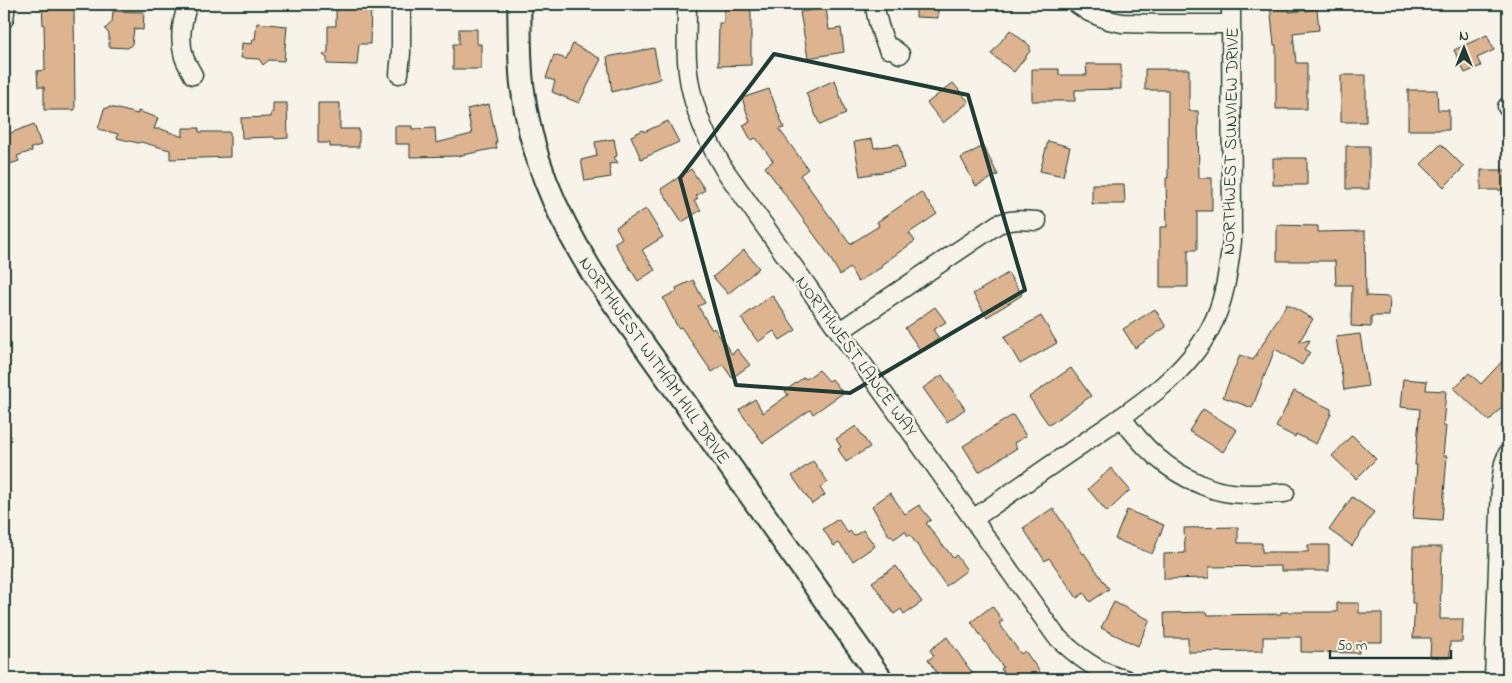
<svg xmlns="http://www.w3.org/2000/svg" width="1512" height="683" font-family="'Indie Flower',sans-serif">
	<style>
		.building { fill: #deb38f; stroke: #1f3d34 }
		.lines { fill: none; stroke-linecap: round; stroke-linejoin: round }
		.minor-casing { stroke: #1f3d34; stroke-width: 21 }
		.tertiary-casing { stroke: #1f3d34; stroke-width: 26 }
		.minor { stroke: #f7f3e8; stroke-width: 18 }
		.tertiary { stroke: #f7f3e8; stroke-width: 22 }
		.marked { fill: none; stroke: #1f3d34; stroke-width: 4; stroke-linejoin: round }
		.labels { text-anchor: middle; stroke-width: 5; stroke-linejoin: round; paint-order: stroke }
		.street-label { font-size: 18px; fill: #1f3d34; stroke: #f7f3e8 }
	</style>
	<rect width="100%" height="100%" fill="#f7f3e8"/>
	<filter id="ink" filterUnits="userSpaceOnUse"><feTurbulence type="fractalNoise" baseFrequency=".02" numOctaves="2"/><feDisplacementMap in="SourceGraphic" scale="10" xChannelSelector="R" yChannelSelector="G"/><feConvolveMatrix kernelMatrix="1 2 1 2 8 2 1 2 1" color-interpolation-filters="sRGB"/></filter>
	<g filter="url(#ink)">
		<path class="building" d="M72,4V9H74L75,110H44V87H38L37,71L45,70L44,25H43L42,5Z
			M336,4H371L370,44H359L357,65L327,64V58L323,55L328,52V26H336Z
			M724,4H751V65L718,66L719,23H724Z
			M916,4H938V18L916,17Z
			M1270,4H1289V12L1317,9L1319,30L1293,33L1296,63H1307V109H1276V45H1274Z
			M826,8L829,30L841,28L844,52L808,58L800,12Z
			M113,11L144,12L143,30L134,29L132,44L128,48L109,47V34L105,29L112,22Z
			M257,23L287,26L284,61L269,60L263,65L259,59L241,58L242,43L252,44L253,39H255Z
			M459,29H477V44H481V69H453V44H459Z
			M1010,30L1030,46V51L1014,72L991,54Z
			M1487,35L1494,50L1477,58L1481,66L1465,73L1454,50Z
			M573,44L601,59L579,103L552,92L555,81L546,78L554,55L566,59Z
			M654,48L660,79L612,92L607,57Z
			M1086,64H1121V89L1075,90V101H1032V69H1059V75H1087Z
			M1145,69H1189V111H1198L1199,178H1212V211H1197V250H1188V287H1160V227H1167L1166,178H1168V90H1145Z
			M1341,75H1366V122H1341Z
			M835,80L846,114L820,125L806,93Z
			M953,83L969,102L943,123L927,103Z
			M769,89L784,128L779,129L808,169L800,175L850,244L879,226L877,222L921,192L937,214L909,233L915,241L881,265L882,267L858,282L850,268L840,275L826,251L765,167L773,161L756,138L751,140L743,125L750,122L742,98Z
			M1408,90H1437L1438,110H1449V130H1408Z
			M273,103H287L288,138L275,139L274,137L242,138L241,118L271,117V113L273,112Z
			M318,103H340V129H359V147H330V143H318Z
			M489,104L497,142H495L497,148L458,156L410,157V144H395V126H412V129L435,128L436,143L472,134L467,109Z
			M110,107L138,114V111L158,118L154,129H161L183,137V128H199V132H230V157L170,159V150L141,142L138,143L117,138L118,134L98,129L104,109Z
			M668,121L679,142L641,159L631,136L643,130L644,132Z
			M34,124L41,145L31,148L32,151L17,156L19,161L4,166V125L8,134Z
			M614,139L617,156L614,157L618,163L609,164L611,177L585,181L581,160L597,156L595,142Z
			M872,139L874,148L899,144L904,168L860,176L854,142Z
			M1048,141L1070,147L1063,176L1040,171Z
			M1441,144L1464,167L1444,187L1421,164Z
			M983,146L998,175L976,186L961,158Z
			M1346,146H1369V189H1346Z
			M1273,158H1307V185H1273Z
			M691,169L705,190L696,196L698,198L694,201L701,210L682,222L661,189Z
			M1481,170H1508V190H1481Z
			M1092,184H1124L1125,204H1092Z
			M646,209L663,237L642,250L655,270L638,281L614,243L622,238L616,227Z
			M1277,225L1318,226V232L1365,231L1366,296L1390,297L1389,316H1371V327L1351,326L1352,285H1336L1335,261H1277Z
			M744,250L759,268L728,294L713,277Z
			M1008,273L1022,295L987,317L973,294Z
			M693,280L705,303L698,306L712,330L714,328L732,354L737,349L750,365L732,378L723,365L712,372L681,327L678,328L663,298L677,291L676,288Z
			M772,295L796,330L780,340L774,331L758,342L741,318Z
			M1287,304L1313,319L1299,342L1310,340L1305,349L1310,352L1302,365L1275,349L1252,408L1223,397L1240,355L1253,360Z
			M935,307L946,322L933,330L939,338L921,351L905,328Z
			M1155,309L1166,327L1135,348L1123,329Z
			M1041,316L1057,343L1020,364L1004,337Z
			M1360,334L1368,386L1344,390L1336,337Z
			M1508,355V397L1504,405L1489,421L1454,388L1469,373L1481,384Z
			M1071,368L1091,396L1049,425L1029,397Z
			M819,370L829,381L832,379L843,393L813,414L810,410L763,443L739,410L755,399L763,413L788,395L785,391L804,377L806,379Z
			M942,375L965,409L947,422L923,388Z
			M1403,379L1427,381L1426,390L1446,391L1443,426H1446L1443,456H1447L1442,520L1413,518L1417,465H1415L1420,409L1400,407Z
			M1294,391L1331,409V414L1316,444L1296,434L1295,437L1276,427Z
			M1203,409L1237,430L1223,452L1189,431Z
			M1013,415L1026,436L1014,443L1017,448L979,472L963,446Z
			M856,426L870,447L846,462L838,449L841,447L836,439Z
			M1352,435L1376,459L1356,479L1332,456Z
			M813,461L828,482L820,488L825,495L812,504L792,476Z
			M1111,468L1130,490L1107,512L1088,489Z
			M890,493L905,514L919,505L931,520L926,523L943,546H944L953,558L956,555L967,570L946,586L910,535L908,536L905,531L894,539L891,535L889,536L872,506Z
			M1352,497L1374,512L1352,546L1329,530Z
			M1053,508L1083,554L1084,553L1109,589L1090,602L1084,593L1077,598L1049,558L1045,561L1023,528Z
			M1127,510L1164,525L1152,554L1115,539Z
			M838,519L848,533L850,531L854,536L863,530L875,546L853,561L839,543L834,546L823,529Z
			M1238,527V543H1262V552H1308V545H1329V571H1281V566L1209,567V578L1164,579V554L1185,553L1184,528Z
			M1413,547H1442L1440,619H1463L1462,642H1450V658L1430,657L1431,638H1413L1415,603H1412Z
			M896,566L922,602L904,614L901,609L894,614L872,582Z
			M1114,602L1150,620L1138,646L1101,628Z
			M1337,603H1359V613H1382V642H1359V653L1301,652V637H1263V651L1188,652V638H1165L1164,613L1207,612L1208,615L1281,614V612H1337Z
			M992,606L1003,621L999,623L1021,654L1025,651L1045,679H1009L1001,669L1003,667L971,622Z
			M947,637L973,674L965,679H941L928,660L934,656L930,650Z"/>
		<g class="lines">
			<defs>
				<path id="minor" d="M188,4C182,20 179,40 184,57C186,63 190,69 193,75
					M687,4C687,23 686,42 687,61C689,100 705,137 724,169L1056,636C1076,655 1098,673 1125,679
					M875,4C876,20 881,34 888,49L892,48L900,54
					M1077,4L1089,12L1108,20L1122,23L1161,24H1231
					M4,19L6,4
					M399,74L401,53V4
					M1507,107L1508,106
					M840,331L998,224C1012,219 1023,220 1037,221
					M1121,417C1144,448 1166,470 1202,485C1211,489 1221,492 1231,493C1249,495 1267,494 1285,493
					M973,519C1009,494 1045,469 1082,444C1128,412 1183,380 1210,329C1225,301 1228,272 1232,241L1231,4
					M1494,679L1501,482L1504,463L1508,453"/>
				<path id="tertiary" d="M519,4C520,30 519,57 522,84C530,155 555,212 592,272L881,679"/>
			</defs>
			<use href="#minor" class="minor-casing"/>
			<use href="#tertiary" class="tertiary-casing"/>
			<use href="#minor" class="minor"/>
			<use href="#tertiary" class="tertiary"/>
		</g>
	</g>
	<path class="marked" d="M774,54L968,95L1025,290L850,393L736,385L680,178Z"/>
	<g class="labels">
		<g class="street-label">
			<text transform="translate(1230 141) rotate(-89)" y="6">NORTHWEST SUNVIEW DRIVE</text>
			<text transform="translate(857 356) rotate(54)" y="6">NORTHWEST LANCE WAY</text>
			<text transform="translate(655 360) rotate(55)" y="6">NORTHWEST WITHAM HILL DRIVE</text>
		</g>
	</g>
	<rect width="1512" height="683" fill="none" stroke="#f7f3e8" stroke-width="20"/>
	<rect x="10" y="10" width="1492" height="663" fill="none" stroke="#1f3d34" stroke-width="2" filter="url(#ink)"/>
	<g transform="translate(1464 48)" stroke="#f7f3e8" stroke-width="4" paint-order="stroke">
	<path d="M0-4L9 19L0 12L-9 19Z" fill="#1f3d34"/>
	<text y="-8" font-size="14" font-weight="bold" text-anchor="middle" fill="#1f3d34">N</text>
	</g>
	<path d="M1330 650v8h121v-8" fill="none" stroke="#1f3d34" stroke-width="2.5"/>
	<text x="1337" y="650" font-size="15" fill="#1f3d34" stroke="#f7f3e8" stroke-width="4" paint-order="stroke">50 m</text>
</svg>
